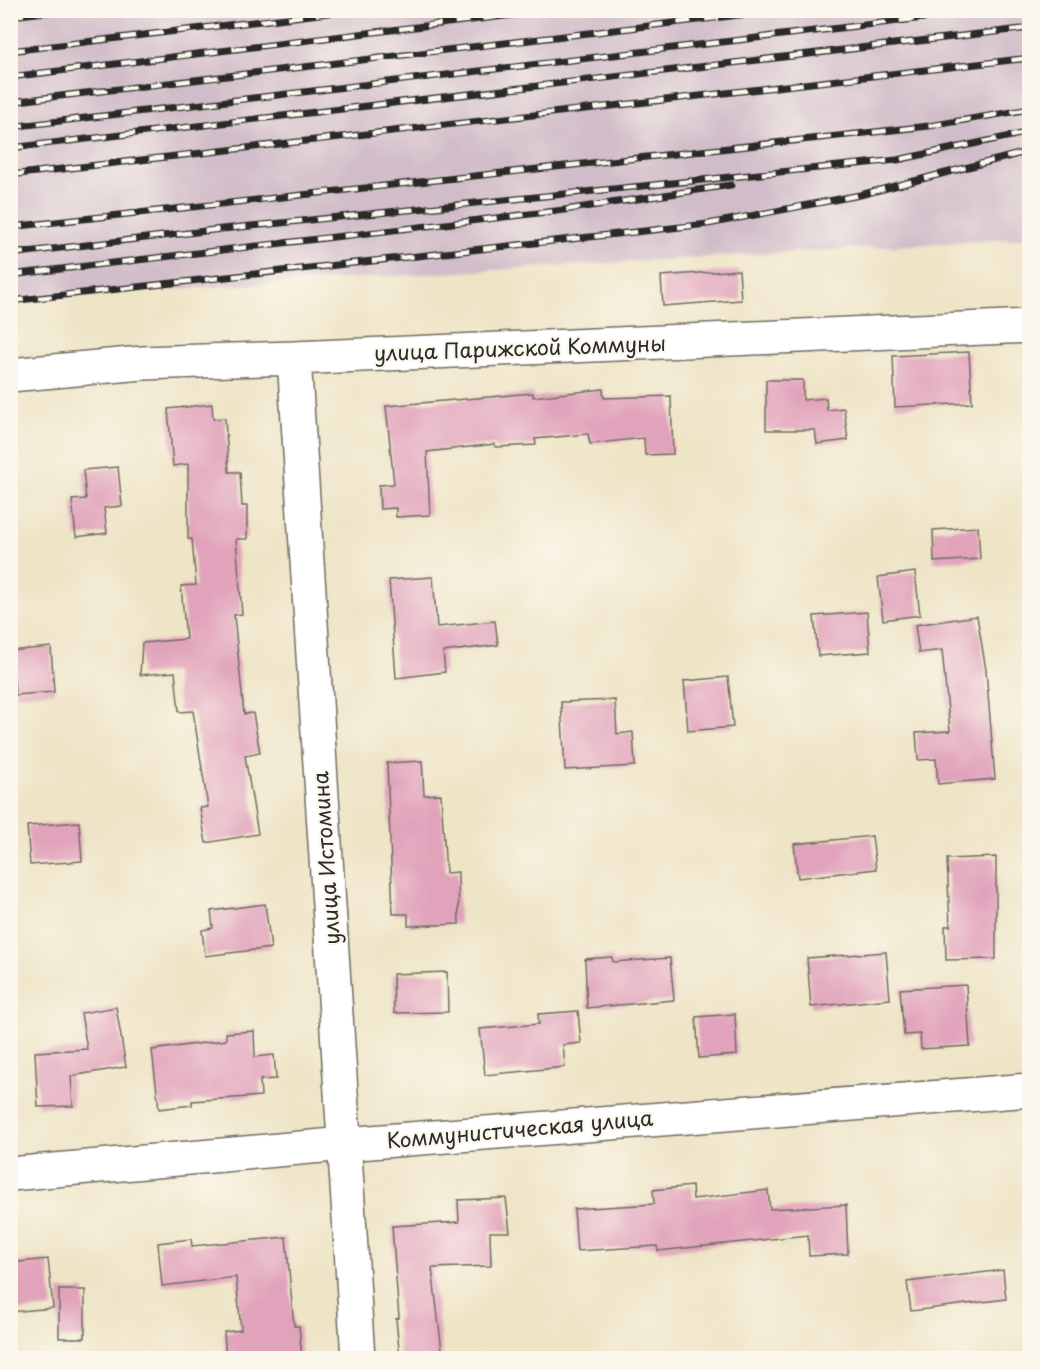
<svg xmlns="http://www.w3.org/2000/svg" width="1040" height="1369" font-family="'Playpen Sans',sans-serif">
	<style>
		.railway { fill: #d1bdc9 }
		.building { fill: #e1a3bb }
		.lines { fill: none; stroke-linecap: round; stroke-linejoin: round }
		.minor-casing { stroke: #6f6c61; stroke-width: 36 }
		.tertiary-casing { stroke: #6f6c61; stroke-width: 36 }
		.minor { stroke: #fff; stroke-width: 33 }
		.tertiary { stroke: #fff; stroke-width: 33 }
		.rail-casing { stroke: #2b2b2b; stroke-width: 7 }
		.rail { stroke: #fbf7ec; stroke-width: 4.5; stroke-dasharray: 14; stroke-linecap: butt }
		.labels { text-anchor: middle; stroke-width: 4.5; stroke-linejoin: round; paint-order: stroke }
		.street-label { font-size: 21px; fill: #2b2b2b; stroke: #fbf7ec }
	</style>
	<rect width="100%" height="100%" fill="#fbf7ec"/>
	<filter id="ink" filterUnits="userSpaceOnUse"><feTurbulence type="fractalNoise" baseFrequency=".0167" numOctaves="2"/><feDisplacementMap in="SourceGraphic" scale="12" xChannelSelector="R" yChannelSelector="G"/><feConvolveMatrix kernelMatrix="1 2 1 2 8 2 1 2 1" color-interpolation-filters="sRGB"/></filter>
	<filter id="wash" filterUnits="userSpaceOnUse"><feTurbulence type="fractalNoise" baseFrequency=".008" numOctaves="4" result="noise"/><feDisplacementMap in="SourceGraphic" scale="24" xChannelSelector="R" yChannelSelector="G"/><feGaussianBlur stdDeviation="1.35" result="paint"/><feColorMatrix in="noise" values="0 0 0 0 0 0 0 0 0 0 0 0 0 0 0 0 0 1.4 0 .05"/><feComposite in="paint" operator="in"/></filter>
	<g filter="url(#wash)">
		<rect width="100%" height="100%" fill="#eee4c6"/>
		<path class="railway" d="M11,10L1029,11V238L11,299Z"/>
		<g id="blocks">
			<path class="building" d="M739,270L741,300L663,306L661,276Z
				M969,352L972,403L895,407L893,356Z
				M766,380H803V400L826,398L827,410L844,408L848,440L817,444L815,430H766Z
				M603,389L604,398L671,396L673,454L645,455L644,438L590,444L588,434L535,439L536,445L495,447V444L427,452L430,515L396,517V508L380,509L379,485L394,484L386,406L533,393V397Z
				M212,404L213,419L225,418L229,472H240L242,506H247V539H236L242,614L234,615L244,714L253,713L260,753L245,756L258,834L206,843L200,808L208,807L193,711L179,712L175,672L140,675L142,643L186,639L181,586L196,585L192,539H188V464L173,466L168,409Z
				M118,467L122,506L104,508L107,533L76,537L72,500L86,499L83,470Z
				M978,527L980,559L934,562L933,530Z
				M915,572L920,615L883,620L878,577Z
				M433,577L437,627L495,621L498,645L443,652L445,672L396,678L389,580Z
				M867,612L870,652L818,656L814,616Z
				M977,616L986,670L995,779L938,784L936,759L918,760L916,733L950,731L942,650L919,653L915,625Z
				M51,647L54,692L15,695L14,680L10,681V651Z
				M728,677L733,727L688,731L684,681Z
				M615,700L617,734L633,732L635,766L565,770L561,702Z
				M422,761L424,795L441,794L446,873L458,872L459,924L408,926V914H393L387,763Z
				M79,822L82,861L30,865L27,826Z
				M872,836L876,869L798,878L794,844Z
				M996,857V959L946,960L945,926H950L947,859Z
				M265,904L271,948L205,956L202,930L213,928L211,911Z
				M886,952L890,999L811,1007L807,958Z
				M612,957L613,962L670,958L674,1000L587,1008L585,959Z
				M447,972L448,1012L394,1013L393,974Z
				M966,985L970,1046L921,1049L920,1034L904,1035L900,989Z
				M116,1007L126,1067L71,1076L73,1106L38,1107L35,1052L87,1049L81,1013Z
				M578,1011L581,1043L563,1045L565,1067L485,1075L480,1029L539,1024L538,1014Z
				M735,1014L737,1055L699,1058L696,1017Z
				M254,1031L255,1057L274,1055L276,1079L260,1080L261,1096L192,1101V1105L159,1109L152,1050L226,1040V1033Z
				M692,1186L693,1199L768,1190L770,1209L846,1205L848,1254L809,1256L808,1235L658,1251L657,1246L577,1251L574,1209L654,1204L653,1190Z
				M506,1198L510,1232H490L491,1266L432,1268L443,1359H400L396,1319L399,1318L392,1226L459,1222L458,1200Z
				M286,1237L294,1326H299L302,1359H226L224,1332L241,1330L236,1277L162,1286L158,1243L191,1239L192,1246Z
				M48,1259L53,1308L10,1312V1263Z
				M1003,1270L1006,1299L911,1311L907,1282Z
				M59,1290H85V1338H59Z"/>
		</g>
	</g>
	<g filter="url(#ink)">
		<use href="#blocks" fill-opacity="0" stroke="#6f6c61" stroke-width="1.5"/>
		<g class="lines">
			<defs>
				<path id="minor" d="M294,358L358,1358
					M10,375L142,363L294,358L1030,326"/>
				<path id="tertiary" d="M10,1174L345,1144L1030,1090"/>
			</defs>
			<use href="#minor" class="minor-casing"/>
			<use href="#tertiary" class="tertiary-casing"/>
			<use href="#minor" class="minor"/>
			<use href="#tertiary" class="tertiary"/>
			<defs>
				<path id="rail" d="M10,16L64,10
					M10,51L353,10
					M10,77L553,10
					M10,102L782,10
					M10,127L991,10
					M10,148L1030,28
					M10,175L1030,58
					M10,227L929,126L1030,109
					M10,254L222,229L897,160L1030,132
					M10,275L564,210L731,185
					M10,301L708,224L860,195L1030,151"/>
			</defs>
			<use href="#rail" class="rail-casing"/>
			<use href="#rail" class="rail"/>
		</g>
	</g>
	<g class="labels">
		<g class="street-label">
			<text transform="translate(520 349) rotate(-2)" y="7">улица Парижской Коммуны</text>
			<text transform="translate(327 858) rotate(-94)" y="7">улица Истомина</text>
			<text transform="translate(520 1130) rotate(-5)" y="7">Коммунистическая улица</text>
		</g>
	</g>
	<rect width="1040" height="1369" fill="none" stroke="#fbf7ec" stroke-width="36"/>
</svg>
